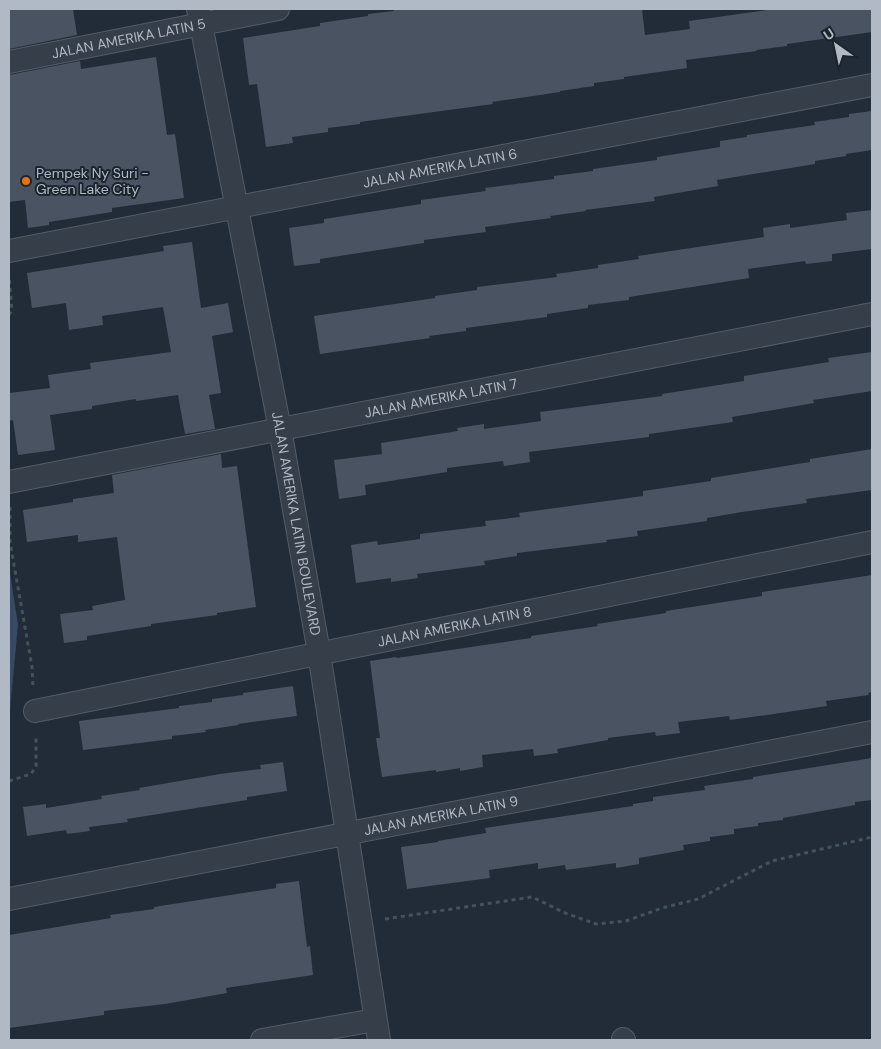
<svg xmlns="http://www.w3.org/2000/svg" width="881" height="1049" font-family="'DM Sans',sans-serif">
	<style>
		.water { fill: #384a61 }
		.building { fill: #495362 }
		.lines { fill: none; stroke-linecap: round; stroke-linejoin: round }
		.street-casing { stroke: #545c66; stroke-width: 24 }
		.path { stroke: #425457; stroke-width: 3; stroke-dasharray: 4 4; stroke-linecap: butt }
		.street { stroke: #363e49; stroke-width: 22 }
		.food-dot { fill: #e8710a; stroke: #1b232d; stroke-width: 2 }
		.labels { text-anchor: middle; stroke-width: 4; stroke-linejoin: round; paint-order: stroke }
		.street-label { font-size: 14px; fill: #b1b9c5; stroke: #1b232d }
		.poi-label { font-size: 14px; fill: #b1b9c5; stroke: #1b232d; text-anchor: start }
	</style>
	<rect width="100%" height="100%" fill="#222c38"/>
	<path class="water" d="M9,566L18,625L9,720Z"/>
	<path class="building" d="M9,9H73L77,35L9,49Z
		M393,9H642L645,35L690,29L689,21L774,9H872V32L787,44V46L756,50L757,51L686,60L687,68L624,77V79L594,83V86L560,91V92L492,102L493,104L360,122V124L328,128V132L292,137L293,143L266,147L257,84L249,85L243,38L320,26V23L368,16V14L394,11Z
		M156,57L167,135L175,134L184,198L112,208V212L49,222V225L28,228L25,200L9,202V75L80,61L81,69Z
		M872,111V150L846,154V156L815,161V164L717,180L718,186L654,197L655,201L585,210L586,211L550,216L551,218L485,227L486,232L424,240V243L320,259V263L294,266L289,228L324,223V219L421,204V200L486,191L485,188L554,179V176L593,171V169L657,160V157L720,147V141L747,137V135L815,125L814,122L849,117V114Z
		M872,210V249L832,254V261L806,264L805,261L748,269L749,278L629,297V300L588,305V308L547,314V317L466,328V331L429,336L430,338L320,354L314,316L435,298V296L477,290V287L557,277L556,274L598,268V265L639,259L638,256L764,237L763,228L790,224V228L847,220L846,213Z
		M192,242L201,308L228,303L233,332L212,336L221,393L209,395L215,429L185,434L178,395L136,401V399L92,406V409L50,415L55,450L18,455L13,420L9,421V393L50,388L48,375L91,369L90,363L171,352L163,307L102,316L103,325L69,330L66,303L32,308L27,273L164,251L163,246Z
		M872,352V391L813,400L814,403L732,417L733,422L649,434V437L529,452L530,462L504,466L503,461L447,468V472L365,485L366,495L339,499L334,460L382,454L381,443L458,431L457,428L484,424V429L541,421L540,412L662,396V394L744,381V376L829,362L828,358Z
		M872,449V490L806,499L807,503L742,512L707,518V521L637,531L638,536L606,540L607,542L517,553V556L484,561L485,565L417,574L418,578L391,582V578L356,583L351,545L377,541L378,545L420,539V534L486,526L485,521L520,517L519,513L643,496V491L711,481V478L810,462V459Z
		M221,454L222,468L237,466L256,607L217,613V615L151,624V626L87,636V640L64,643L60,614L93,610L92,606L125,600L117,537L78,542V535L27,542L23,510L73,502V499L114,493L112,475Z
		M872,575V692L868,693L869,695L826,701L827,706L774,714L730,720L729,716L678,722L680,733L656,736L655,732L608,738V740L557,749L558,753L534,756L533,749L482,755L483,767L460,771V768L436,772V770L382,777L376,738H380L370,661L396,657L397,658L531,638V636L598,626L597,624L666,613V611L762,596V592Z
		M293,686L297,716L238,724L239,725L205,730L206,732L172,736V739L83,750L79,721L179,708V706L212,702V699L243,695V693Z
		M872,758V800L855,802V805L783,818V820L758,823V826L734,829V834L710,837V841L683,845L684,850L639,858V864L616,868V863L566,870L565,865L538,869V863L489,870L490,878L407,889L401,847L438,842V841L486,833L485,828L633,806V804L653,801V797L705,790L704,786L753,779V777Z
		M283,762L287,791L247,797V800L127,819L128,822L89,827L90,831L67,834L66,830L27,836L23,807L46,804V808L102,799L101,796L140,790L139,788L220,774L261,769L260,765Z
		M299,881L307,947L310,946L313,975L226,988L227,993L165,1004L104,1011V1015L9,1028V935L111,918L110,915L154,909V907L276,888V884Z"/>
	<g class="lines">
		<defs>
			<g id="street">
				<path id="s1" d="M198,9L280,429L319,653L379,1040"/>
				<path id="s2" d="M9,62L278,9"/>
				<path id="s3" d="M9,251L872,85"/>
				<path id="s4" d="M9,482L872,314"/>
				<path id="s5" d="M35,711L872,542"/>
				<path id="s6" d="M9,899L872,732"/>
				<path d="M623,1039L624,1040"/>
				<path d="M262,1040L375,1020"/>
			</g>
		</defs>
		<use href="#street" class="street-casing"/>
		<path class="path" d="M9,315L12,310L9,276
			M10,507V542L32,667L33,686
			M9,781L31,774L36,766V735
			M385,919L532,897L565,913L596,924L626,921L662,908L698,899L772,861L872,837"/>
		<use href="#street" class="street"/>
	</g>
	<circle class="food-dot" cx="26" cy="181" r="5"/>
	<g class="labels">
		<g class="street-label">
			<text dy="5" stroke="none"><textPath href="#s2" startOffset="122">JALAN AMERIKA LATIN 5</textPath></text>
			<text dy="5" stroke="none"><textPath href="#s3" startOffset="439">JALAN AMERIKA LATIN 6</textPath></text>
			<text dy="5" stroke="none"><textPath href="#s4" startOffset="440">JALAN AMERIKA LATIN 7</textPath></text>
			<text dy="5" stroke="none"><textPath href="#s1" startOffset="524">JALAN AMERIKA LATIN BOULEVARD</textPath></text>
			<text dy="5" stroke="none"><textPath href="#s5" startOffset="428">JALAN AMERIKA LATIN 8</textPath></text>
			<text dy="5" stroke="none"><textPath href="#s6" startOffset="440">JALAN AMERIKA LATIN 9</textPath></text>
		</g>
		<g class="poi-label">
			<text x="36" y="178">Pempek Ny Suri -<tspan x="36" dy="16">Green Lake City</tspan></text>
		</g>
	</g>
	<rect width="881" height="1049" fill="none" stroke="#b1b9c5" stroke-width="20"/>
	<g transform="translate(836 45) rotate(327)" stroke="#1b232d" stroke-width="4" paint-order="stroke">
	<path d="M0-4L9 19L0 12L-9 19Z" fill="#b1b9c5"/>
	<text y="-8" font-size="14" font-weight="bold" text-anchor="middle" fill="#b1b9c5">U</text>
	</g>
</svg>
